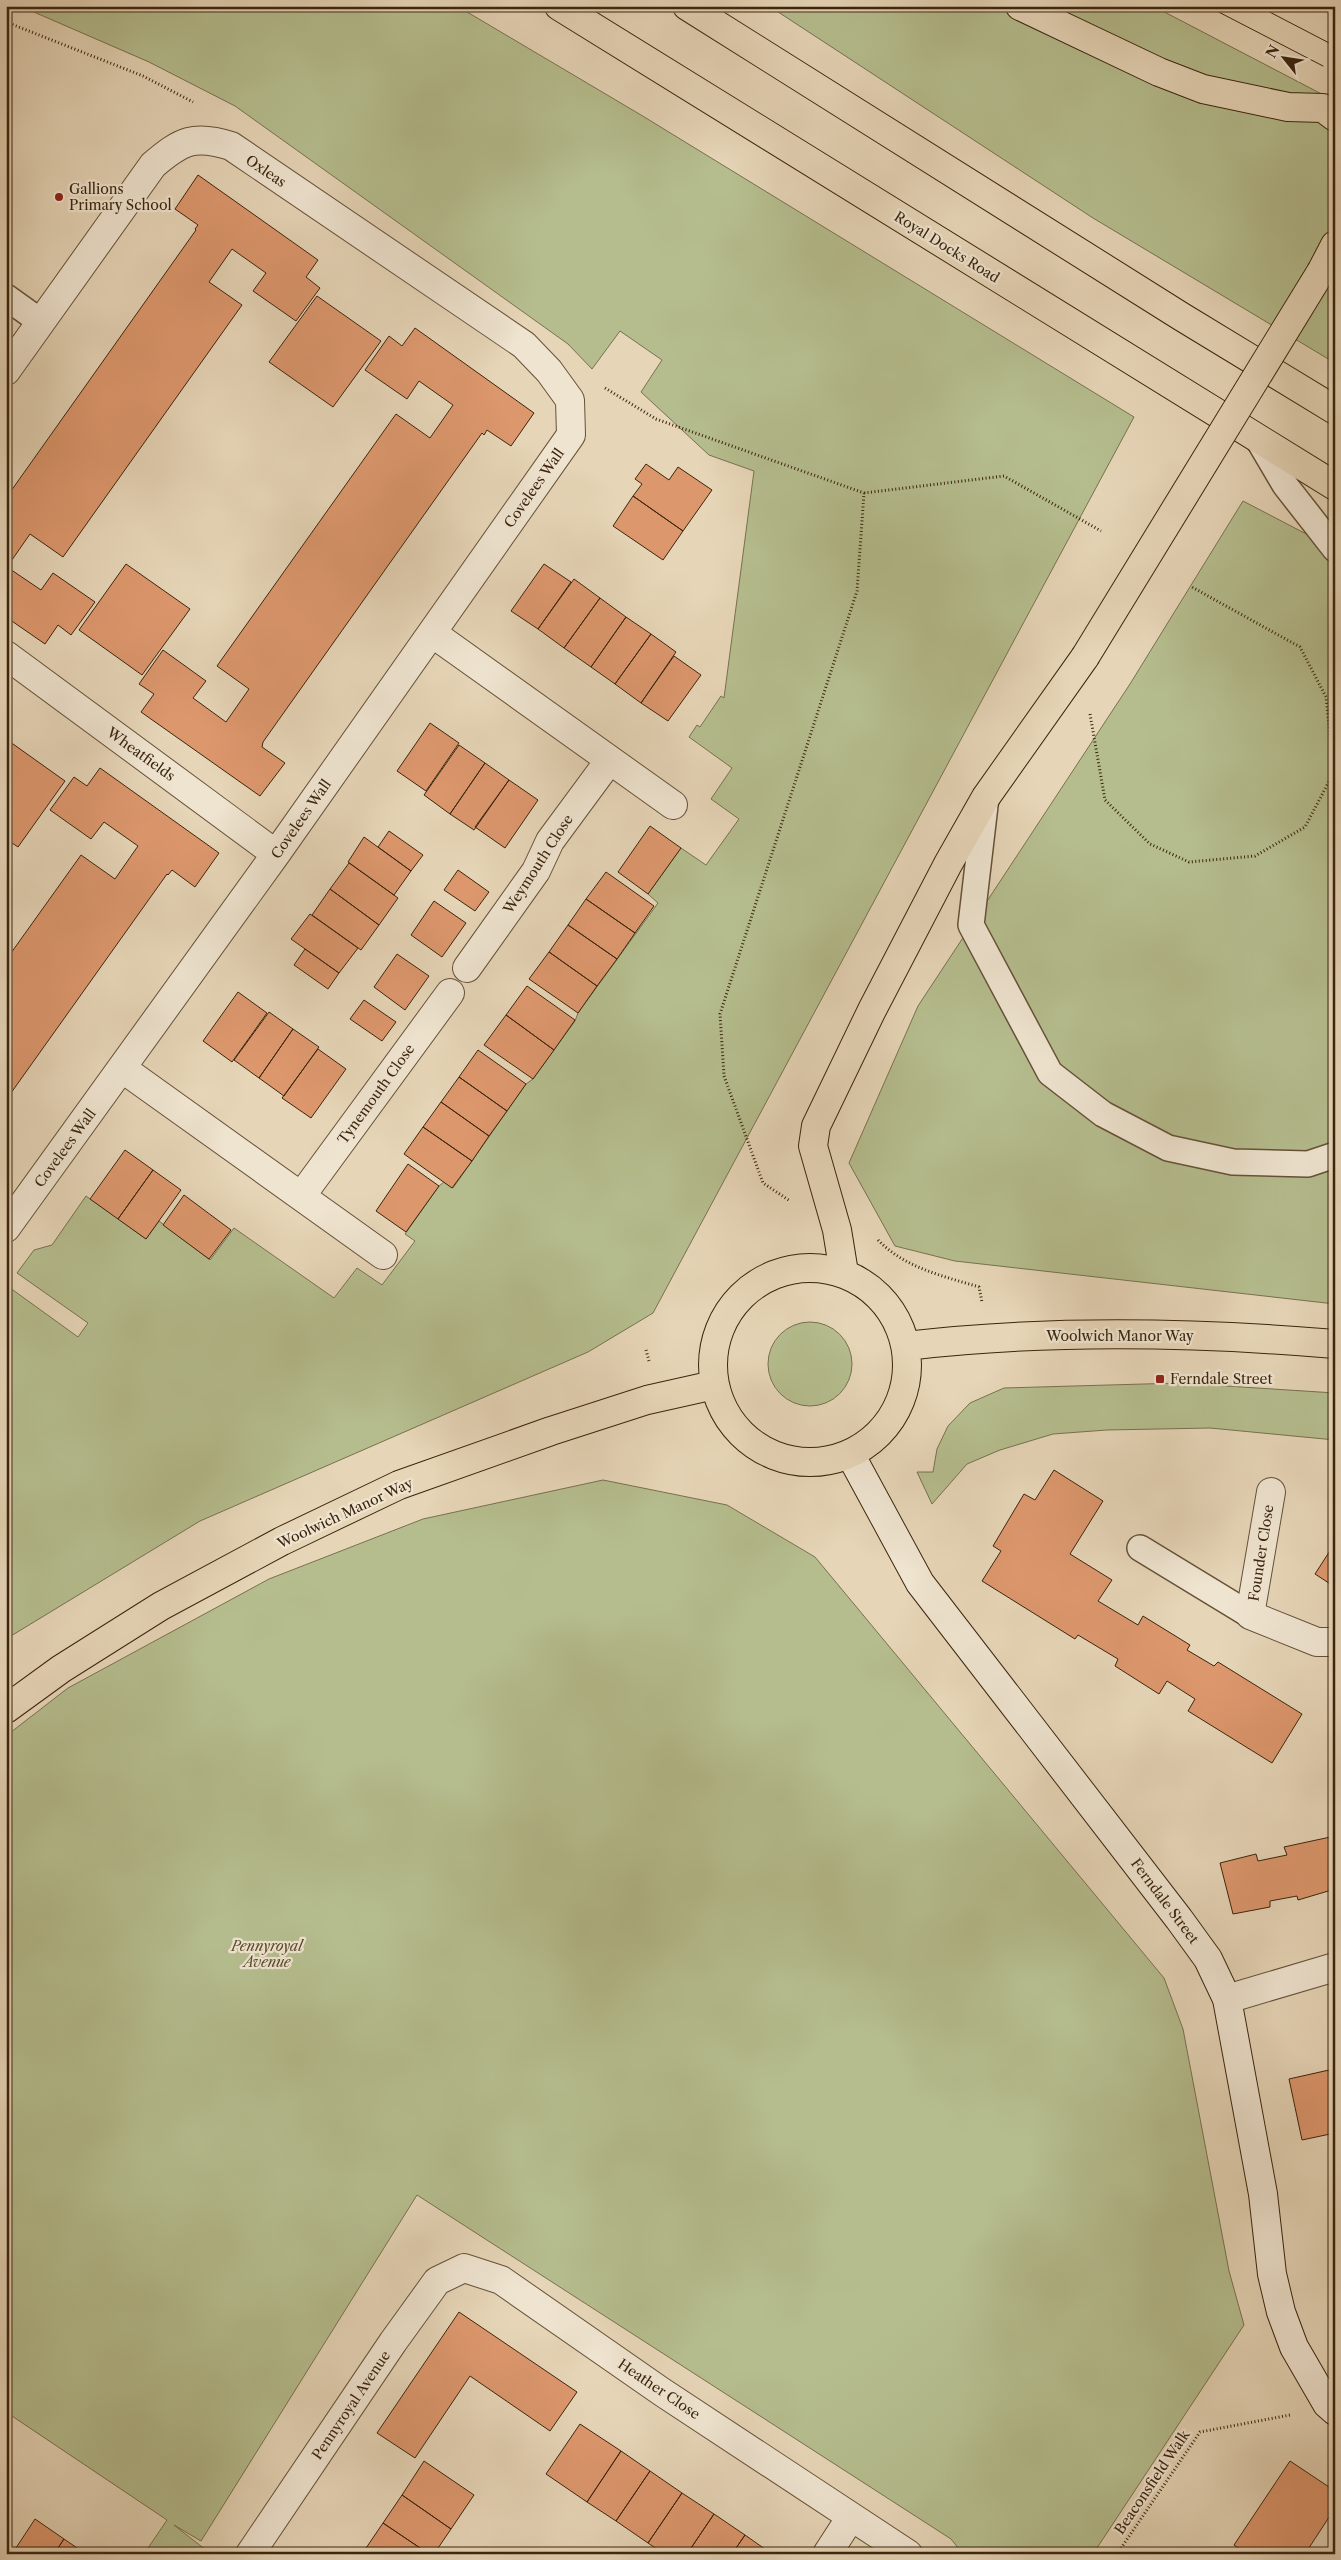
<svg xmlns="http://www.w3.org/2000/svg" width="1341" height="2560" font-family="'Libre Caslon Text',serif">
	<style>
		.green { fill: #b5bd8e; stroke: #78714e }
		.building { fill: #dd976d; stroke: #3b250e }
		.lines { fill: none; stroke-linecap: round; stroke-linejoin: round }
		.lane-casing { stroke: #665138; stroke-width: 28 }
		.street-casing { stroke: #665138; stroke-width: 30 }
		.secondary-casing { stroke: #3b250e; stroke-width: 30 }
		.primary-casing { stroke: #3b250e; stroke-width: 30 }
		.highway-casing { stroke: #3b250e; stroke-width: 30 }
		.path { stroke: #3b250e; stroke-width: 3; stroke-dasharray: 1 2.5; stroke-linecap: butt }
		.lane { stroke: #efe4d0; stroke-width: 25 }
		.street { stroke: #efe4d0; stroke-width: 28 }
		.secondary { stroke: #efe4d0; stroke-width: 28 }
		.primary { stroke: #e6d5b7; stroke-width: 28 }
		.highway { stroke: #e6d5b7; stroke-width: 28 }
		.tram { stroke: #3b250e; stroke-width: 1 }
		.highway-bridge-casing { stroke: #3b250e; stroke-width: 30; stroke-linecap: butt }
		.highway-bridge { stroke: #e6d5b7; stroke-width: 28 }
		.poi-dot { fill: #8f2418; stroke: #efe4d0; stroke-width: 2 }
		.labels { text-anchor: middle; stroke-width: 4.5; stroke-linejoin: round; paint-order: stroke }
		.street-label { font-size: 14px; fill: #3b250e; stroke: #efe4d0 }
		.poi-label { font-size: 14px; fill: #3b250e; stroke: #efe4d0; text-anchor: start }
		.park-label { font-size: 14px; font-style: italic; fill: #5a4b2e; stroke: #efe4d0 }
	</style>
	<rect width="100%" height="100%" fill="#e6d5b7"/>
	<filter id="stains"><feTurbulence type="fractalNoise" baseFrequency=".004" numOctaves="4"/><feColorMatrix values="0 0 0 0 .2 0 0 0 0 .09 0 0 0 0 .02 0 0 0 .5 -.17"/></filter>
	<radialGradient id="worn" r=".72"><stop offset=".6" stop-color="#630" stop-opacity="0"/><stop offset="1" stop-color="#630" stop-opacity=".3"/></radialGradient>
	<path class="green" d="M20,6H457L641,115L1134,417L653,1313L588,1352L200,1521L6,1639V1285L78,1337L88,1323L17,1273L34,1250L52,1245L86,1196L146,1239L159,1221L210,1260L234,1228L334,1298L357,1268L382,1285L415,1241L405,1234L439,1186L444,1182L453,1188L526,1084L533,1079L575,1021L578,1013L658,903L648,894L681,848L706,865L739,819L711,799L732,768L689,737L697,725L700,727L721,696L724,698L754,471L709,455L641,392L662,360L620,331L592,369L568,344L235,106L149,62Z
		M769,6H1153L1335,101V363L1093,218Z
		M1243,501L1335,549V1304L955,1261L895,1246L849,1163L918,1006L1130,684Z
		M768 1364a42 42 0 1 1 84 0a42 42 0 1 1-84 0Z
		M1179,1383L1335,1393V1440L1210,1428L1107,1430L1053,1434L1000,1450L967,1464L932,1504L917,1472H933L937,1449L948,1426L970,1403L1004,1388Z
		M603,1480L727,1505L815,1557L1164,1978L1183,2029L1229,2271L1244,2325L1093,2554H956L959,2549L951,2539L417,2195L201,2541L174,2525L211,2554H144L167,2520L6,2412V1736L68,1688L269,1579L423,1519Z"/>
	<path class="building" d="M198,175L318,260L306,277L320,288L296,321L253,291L266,273L232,249L209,282L242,305L63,557L30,534L7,567L41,590L53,573L95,602L71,635L58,625L45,644L6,617V498L196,230L195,229L198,225L175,209Z
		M317,296L381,341L333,407L269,362Z
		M415,328L534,413L511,446L487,430L484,435L482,433L263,742L262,747L285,763L260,796L141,712L154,694L139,684L163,650L206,681L193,698L226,722L249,689L217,666L396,414L430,438L453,405L419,381L407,399L365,370L389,336L402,346Z
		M646,464L669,480L678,467L712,490L683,531L633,496L642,484L635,479Z
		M633,496L683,531L663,560L613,526Z
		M126,564L190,609L142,675L79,630Z
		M544,564L571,582L538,629L511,611Z
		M574,579L600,598L564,648L538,629Z
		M600,598L626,617L591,667L564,648Z
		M626,617L651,634L615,684L591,667Z
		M651,634L676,652L641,703L615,684Z
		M674,656L701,675L668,721L641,703Z
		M430,723L459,743L426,791L397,771Z
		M6,739L65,781L18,847L6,839Z
		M459,745L485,763L450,814L424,795Z
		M485,763L509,780L474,830L450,814Z
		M100,768L219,853L195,887L172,870L168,875L167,874L6,1100V960L81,855L115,879L138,846L104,822L91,839L50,810L74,777L87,786Z
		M509,780L538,800L505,848L475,827Z
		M650,826L681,848L648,894L618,872Z
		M389,831L423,855L411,871L378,847Z
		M364,837L411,871L394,895L348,862Z
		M349,863L398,898L379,925L330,889Z
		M458,870L489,892L475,911L444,890Z
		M606,872L654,906L635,933L586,899Z
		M330,889L379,925L361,950L312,915Z
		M586,899L635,933L617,959L568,925Z
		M434,901L466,923L442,957L411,935Z
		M310,914L358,948L339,973L291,939Z
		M568,925L617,959L597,986L549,952Z
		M305,949L339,973L328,989L294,965Z
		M549,952L597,986L578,1013L529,979Z
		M397,954L429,976L405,1010L374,987Z
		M527,986L575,1020L554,1050L506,1015Z
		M238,992L267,1013L232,1062L203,1041Z
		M364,1000L396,1022L382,1041L350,1019Z
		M269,1012L293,1029L259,1078L234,1060Z
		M506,1015L554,1050L533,1079L484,1045Z
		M293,1029L319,1047L284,1096L259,1078Z
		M318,1049L346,1069L311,1118L282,1098Z
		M478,1050L526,1084L507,1111L459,1077Z
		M459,1077L507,1111L489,1136L441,1102Z
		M441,1102L489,1136L472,1161L423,1127Z
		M423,1127L472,1161L452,1188L404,1154Z
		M125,1150L153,1170L118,1219L90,1199Z
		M408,1164L439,1186L406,1232L376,1211Z
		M153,1170L181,1190L146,1239L118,1219Z
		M184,1195L231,1230L209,1259L163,1225Z
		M1054,1470L1103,1501L1070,1554L1112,1580L1098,1601L1138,1625L1143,1616L1190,1645L1187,1650L1214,1666L1218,1662L1302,1714L1272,1763L1188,1711L1195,1699L1167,1681L1159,1694L1115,1666L1118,1659L1078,1635L1075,1639L982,1581L1001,1551L993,1546L1024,1494L1035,1500Z
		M1335,1543V1587L1315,1574Z
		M1335,1836V1877L1331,1878L1335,1889L1298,1900L1297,1896L1270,1901V1907L1233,1914L1220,1863L1256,1854L1258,1861L1287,1855L1284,1847Z
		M1329,2070L1335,2097V2133L1302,2140L1289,2079Z
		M459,2312L577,2392L550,2431L470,2376L415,2458L377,2433Z
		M580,2424L621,2451L587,2502L546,2474Z
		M621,2451L650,2471L616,2521L587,2502Z
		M424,2461L474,2495L451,2529L402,2495Z
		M1290,2461L1335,2491V2508L1305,2554H1247L1234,2545Z
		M650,2471L682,2493L648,2543L616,2521Z
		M682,2493L714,2514L687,2554H664L648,2543Z
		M402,2495L451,2529L434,2554H429L383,2523Z
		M714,2514L745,2535L732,2554H687Z
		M35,2519L64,2539L54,2554H12Z
		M383,2523L429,2554H362Z
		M745,2535L772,2554H732Z
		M64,2539L86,2554H54Z"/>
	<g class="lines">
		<defs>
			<path id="lane" d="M6,297L41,322
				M1259,441L1285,485L1335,549
				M986,797L971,925L1050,1073L1103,1114L1168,1148L1233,1162L1308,1164L1335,1155
				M1140,1548L1250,1615"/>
			<path id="street" d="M6,371L153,165C181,141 194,134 231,146L524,345L549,371L570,400L571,435L276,854L6,1228
				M432,633L673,805
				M6,655L276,854
				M467,968L536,871L550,841L609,761
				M123,1069L383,1255
				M302,1195L450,993
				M1271,1492L1250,1615L1317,1642H1335
				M1227,1999L1335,1967
				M250,2554L393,2342L437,2281L464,2268L501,2280L662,2392L908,2554
				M827,2554L851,2517"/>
			<path id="secondary" d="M850,1454L920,1583L1179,1919L1208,1959L1227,1999L1263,2194L1272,2274L1281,2312L1294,2347L1327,2404L1335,2411"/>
			<path id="primary" d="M713 1365a97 97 0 1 1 194 0a97 97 0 1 1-194 0Z
				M906,1346C1049,1329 1192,1332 1335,1344
				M6,1709L61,1669L161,1606L282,1541L399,1485L551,1431L647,1400L714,1385"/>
			<path id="highway" d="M559,6L1335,486
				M687,6L1182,317L1335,410
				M1020,6L1159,72L1203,89L1288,107L1323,108L1335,117
				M1322,270L1335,245
				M844,1273L837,1230L813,1146L816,1126L872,1010L948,864L986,797L1085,657"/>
		</defs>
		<use href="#lane" class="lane-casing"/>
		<use href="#street" class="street-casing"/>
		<use href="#secondary" class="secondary-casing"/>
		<use href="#primary" class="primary-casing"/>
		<use href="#highway" class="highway-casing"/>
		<path class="path" d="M6,22L143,76L193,102
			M605,388L656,419L864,493L857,591L720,1014L724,1076L763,1183L790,1201
			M864,493L1004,476L1101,531
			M1090,714L1105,800L1150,844L1189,862L1255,856L1305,827L1334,772L1326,697L1300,647L1190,586
			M878,1240C905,1268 943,1276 979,1287L982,1302
			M646,1350L649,1361
			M1117,2554L1200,2432L1290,2415
			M1330,2554L1335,2547"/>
		<use href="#lane" class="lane"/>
		<use href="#street" class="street"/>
		<use href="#secondary" class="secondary"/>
		<use href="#primary" class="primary"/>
		<use href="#highway" class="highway"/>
		<path class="tram" d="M1207,6L1323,66
			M1258,6L1335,46"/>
		<defs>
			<path id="highway-bridge" d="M1085,657L1322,270"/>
		</defs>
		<use href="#highway-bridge" class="highway-bridge-casing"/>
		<use href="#highway-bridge" class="highway-bridge"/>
	</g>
	<g class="poi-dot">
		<circle cx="59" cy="197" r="5"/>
		<rect x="1155" y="1374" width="10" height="10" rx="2.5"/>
	</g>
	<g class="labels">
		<g class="street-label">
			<text transform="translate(266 171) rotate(34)" y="5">Oxleas</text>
			<text transform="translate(947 247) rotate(32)" y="5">Royal Docks Road</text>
			<text transform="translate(534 488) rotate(-55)" y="5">Covelees Wall</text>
			<text transform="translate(141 754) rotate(36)" y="5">Wheatfields</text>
			<text transform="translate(301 819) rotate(-55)" y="5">Covelees Wall</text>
			<text transform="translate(538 864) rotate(-57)" y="5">Weymouth Close</text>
			<text transform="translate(376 1094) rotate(-54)" y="5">Tynemouth Close</text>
			<text transform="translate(65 1148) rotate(-54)" y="5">Covelees Wall</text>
			<text x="1120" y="1341">Woolwich Manor Way</text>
			<text transform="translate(345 1513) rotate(-25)" y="5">Woolwich Manor Way</text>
			<text transform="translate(1261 1553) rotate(-81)" y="5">Founder Close</text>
			<text transform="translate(1165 1901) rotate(53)" y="5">Ferndale Street</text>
			<text transform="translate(659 2389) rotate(34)" y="5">Heather Close</text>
			<text transform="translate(351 2405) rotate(-56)" y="5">Pennyroyal Avenue</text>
			<text transform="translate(1152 2482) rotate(-56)" y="5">Beaconsfield Walk</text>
		</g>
		<g class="poi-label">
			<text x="69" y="194">Gallions<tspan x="69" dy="16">Primary School</tspan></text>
			<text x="1170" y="1384">Ferndale Street</text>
		</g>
		<g class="park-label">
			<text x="267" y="1951">Pennyroyal<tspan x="267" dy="16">Avenue</tspan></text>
		</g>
	</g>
	<rect width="1341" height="2560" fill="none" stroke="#e6d5b7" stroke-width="25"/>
	<rect x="8" y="8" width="1326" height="2545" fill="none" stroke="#3b250e" stroke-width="2.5"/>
	<rect x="12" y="12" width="1316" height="2535" fill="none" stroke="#3b250e"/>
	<g transform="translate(1284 58) rotate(300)" stroke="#efe4d0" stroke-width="4" paint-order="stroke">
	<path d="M0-4L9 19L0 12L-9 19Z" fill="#3b250e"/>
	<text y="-8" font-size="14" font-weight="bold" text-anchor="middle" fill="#3b250e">N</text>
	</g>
	<rect width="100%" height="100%" filter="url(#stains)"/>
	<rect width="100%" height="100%" fill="url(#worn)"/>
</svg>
